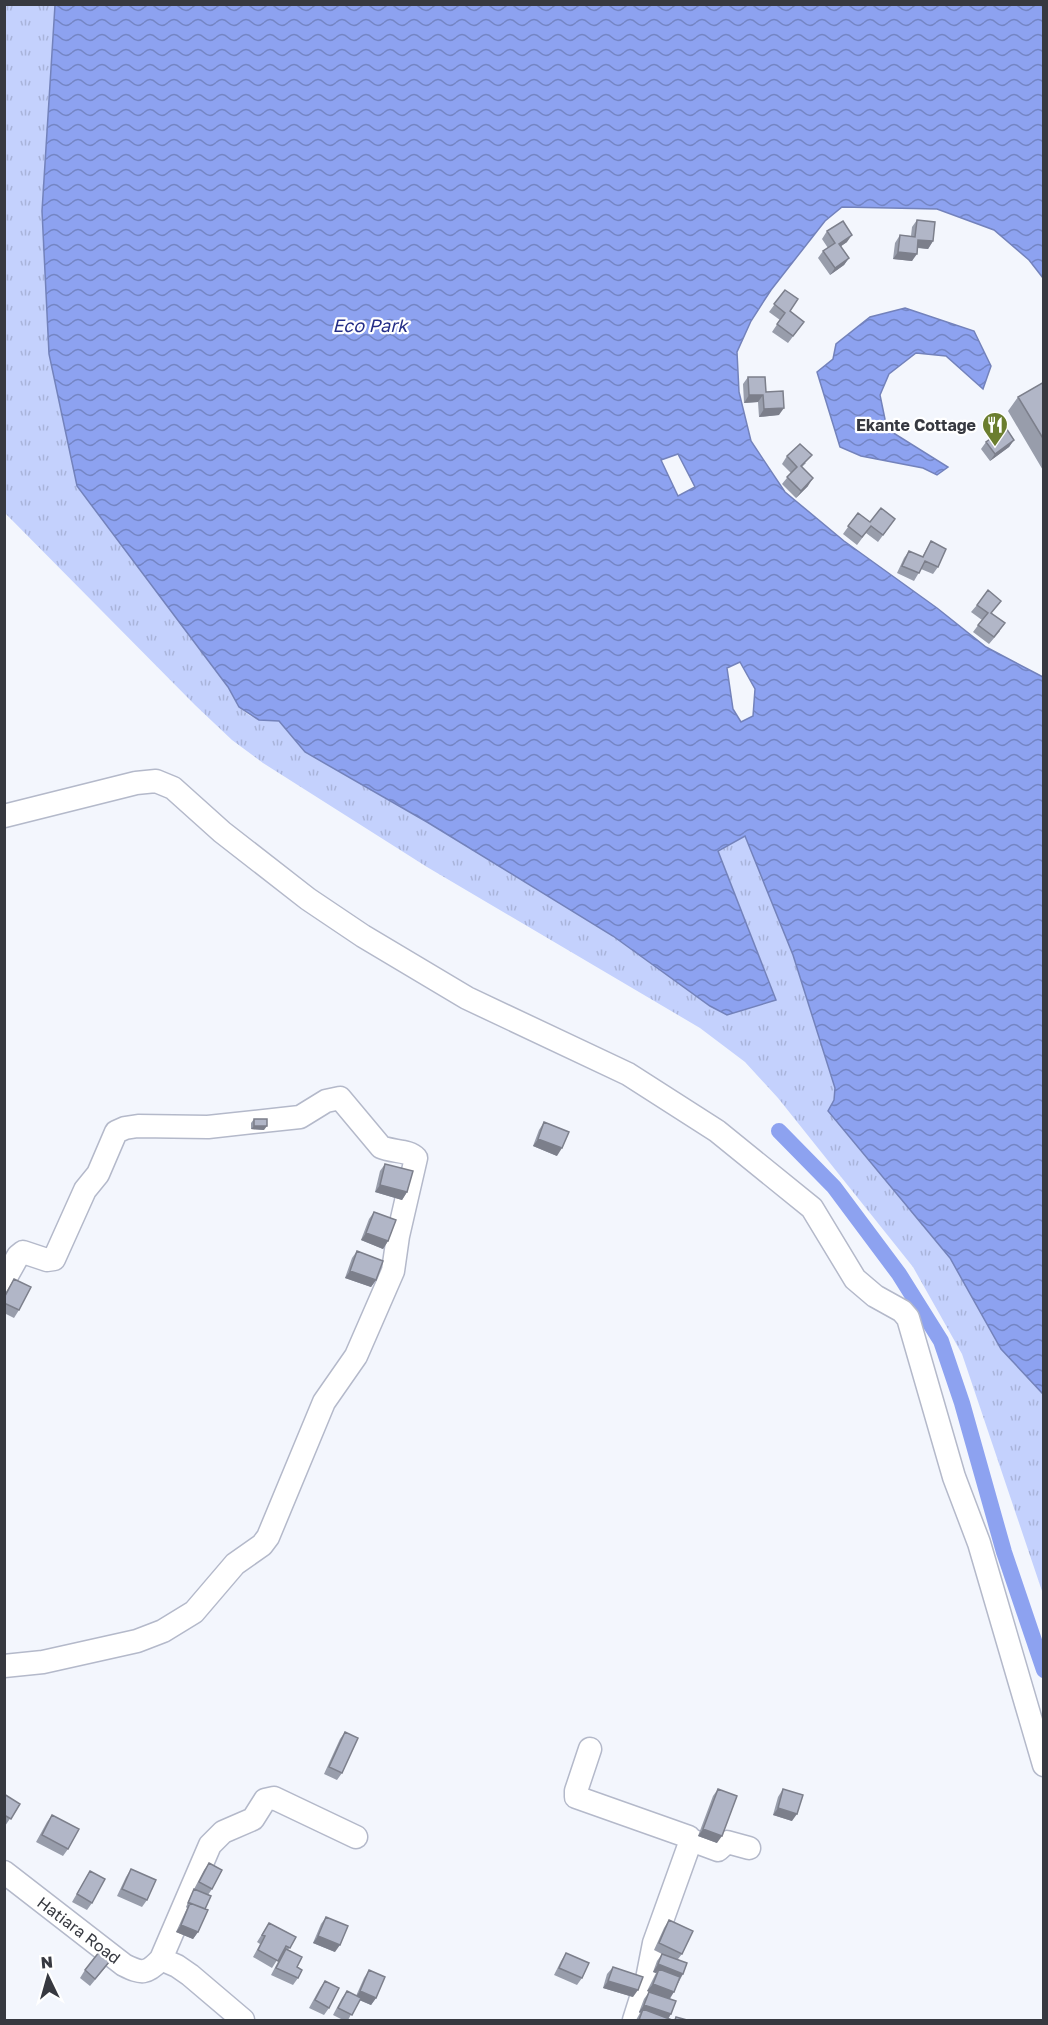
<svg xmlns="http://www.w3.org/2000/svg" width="1048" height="2025" font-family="'Golos Text',sans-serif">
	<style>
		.park { fill: url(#park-tufts) }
		.water { fill: url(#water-waves); stroke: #7382bb; stroke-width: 1.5; fill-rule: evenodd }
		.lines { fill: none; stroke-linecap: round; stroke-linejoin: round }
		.canal { stroke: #8da2f0; stroke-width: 16 }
		.minor-casing { stroke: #b4b9ca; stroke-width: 25 }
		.minor { stroke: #fff; stroke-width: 22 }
		.wall { fill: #989dab }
		.shaded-wall { fill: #7c7f8b }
		.building { fill: #b1b6c7; stroke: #7c7f8b; stroke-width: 1.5 }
		.labels { text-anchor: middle; stroke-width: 4.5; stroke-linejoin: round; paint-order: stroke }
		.poi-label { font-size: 16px; font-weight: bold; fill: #373940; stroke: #fff; text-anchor: end }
		.street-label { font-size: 16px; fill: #373940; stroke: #fff }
		.water-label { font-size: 18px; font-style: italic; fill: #252e87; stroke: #fff }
	</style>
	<defs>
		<pattern id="park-tufts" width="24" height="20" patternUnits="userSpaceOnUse" patternTransform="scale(1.5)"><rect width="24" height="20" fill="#c4d1fd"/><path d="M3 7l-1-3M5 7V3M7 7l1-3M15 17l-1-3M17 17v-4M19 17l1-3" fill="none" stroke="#a9b4da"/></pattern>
		<pattern id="water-waves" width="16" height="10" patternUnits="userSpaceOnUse" patternTransform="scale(1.5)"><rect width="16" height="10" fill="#8da2f0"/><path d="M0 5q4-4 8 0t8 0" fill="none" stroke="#7485c4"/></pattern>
	</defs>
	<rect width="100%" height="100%" fill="#f3f6fd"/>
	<path class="park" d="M4,5H55L42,211L228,687C242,714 248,720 279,721L305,752L427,822L613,936L710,1006L727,1015L776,999L718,851L745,835L793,955L835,1088L834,1100L950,1258L1001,1349L1043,1394V1594L962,1354L913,1267L778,1098L745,1062L700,1028L427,867L263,763L232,740L195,705L5,513Z"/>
	<path class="water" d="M55,5H1043V278L1029,260L994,230L937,209L842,207L825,221L771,290L751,321L737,352L739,392L751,441L785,492L844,541L937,608L986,647L1043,677V1394L1001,1349L950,1258L828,1111L834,1100L835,1088L793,955L745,836L718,851L776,1000L727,1015L710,1006L613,936L427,822L305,752L279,721L259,720L239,707L228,687L77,486L49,354L42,211ZM678,454L695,487L678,496L661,460ZM740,662L755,689L753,716L741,722L733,709L727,668Z
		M905,308L974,331L991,366L983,389L946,356L916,353L889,374L880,395L887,429L948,467L937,475L923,468L861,456L840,447L817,372L833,359L836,344L870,317Z"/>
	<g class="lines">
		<path class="canal" d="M779,1131L834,1187L899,1274L941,1341L962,1403L1004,1552L1044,1670"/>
		<defs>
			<path id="minor" d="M4,816L136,783L156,781L173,788L222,832L308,899L363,936L467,998L628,1074L717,1131L812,1208L855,1279L875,1296L902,1311L908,1318L954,1477L979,1543L1044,1765
				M4,1281L18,1256L23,1252L47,1260L54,1259L85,1190L98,1174L116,1132L125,1128L138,1126L208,1127L300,1117L326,1101L340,1098L381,1147C392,1152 409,1150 416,1158L398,1236L393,1271L356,1356L324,1402L268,1537L262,1545L235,1564L194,1612L163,1631L137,1641L43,1662L4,1666
				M590,1749L576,1791V1797L689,1837L691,1840L654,1943L647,1979L634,2020
				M691,1840L718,1850L727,1842L749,1848
				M4,1872L124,1965C142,1974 147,1974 161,1959L177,1966L190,1975L243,2020
				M161,1959L210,1845L223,1832L253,1819L265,1800L274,1798L356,1837"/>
		</defs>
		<use href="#minor" class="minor-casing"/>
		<use href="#minor" class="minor"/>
	</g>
	<path class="wall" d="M917,220L933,241L928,249L917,248L912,261L893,259L895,243L900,235L911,236L912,227Z
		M827,231L847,242L841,246L849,258L844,265L830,275L818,258L823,251L828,248L822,239Z
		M785,290L790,311L804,322L788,343L772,332L780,320L769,312Z
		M748,377L766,392L779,415L759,417L758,402L744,403L743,384Z
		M1044,382V472L1008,411L1018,397Z
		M1014,440L1009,447L990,461L981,449L986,442Z
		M787,456L806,463L802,467L808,486L796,498L782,484L791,473L782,464Z
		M858,513L870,522L895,519L878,542L866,533L857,545L843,534Z
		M931,541L938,567L933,574L921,569L914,581L897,573L904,558L909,551L922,557Z
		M977,605L992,613L1000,631L989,644L973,632L982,620L971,612Z
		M254,1119L264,1130L251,1129V1123Z
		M544,1122L557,1156L533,1146L539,1130Z
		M385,1164L407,1192L402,1200L375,1192L380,1171Z
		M374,1212L388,1241L383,1249L361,1240L369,1219Z
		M357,1251L376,1280L371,1287L345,1278L352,1258Z
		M14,1279L19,1310L14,1318L4,1313V1295Z
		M345,1732L342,1773L337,1780L324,1774L340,1739Z
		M718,1789L717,1843L698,1836L713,1796Z
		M783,1789L792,1821L773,1815L778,1797Z
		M4,1794L20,1804L5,1826L4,1825Z
		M52,1815L68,1849L63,1856L36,1842L47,1822Z
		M209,1863L212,1889L208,1895L198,1932L193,1939L176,1932L187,1908L186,1907L192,1893L204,1870Z
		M131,1869L147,1900L142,1907L117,1896L126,1877Z
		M90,1871L92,1903L87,1910L72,1902Z
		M326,1917L335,1952L313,1943L321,1924Z
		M669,1920L682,1954L678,1959L683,1974L670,1999L671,2014L668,2019L671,2020H636L640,2013L639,2012L644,1999L649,1992L655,1994L647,1991L656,1973L653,1972L657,1961L662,1954L654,1950L664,1928Z
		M269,1923L296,1937L288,1950L297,1967L298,1978L293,1985L271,1975L282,1954H281L272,1968L253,1957L260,1944L257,1942Z
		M566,1953L582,1978L577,1985L554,1975L561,1961Z
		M109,1963L90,1986L80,1978L85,1970Z
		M613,1967L633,1997L603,1988L607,1974Z
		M369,1970L376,1998L371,2005L359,2000L348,2020H343L333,2015L342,1998L347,1991L356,1996L364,1978Z
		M325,1981L329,2008L324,2015L309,2008L320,1988Z"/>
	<path class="shaded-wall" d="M852,235L847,242L834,251L839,244Z
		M918,240L933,241L928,249L913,247Z
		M898,252L917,254L912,261L893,259Z
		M849,258L844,265L830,275L835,268Z
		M749,395H763L758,402L744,403Z
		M784,408L779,415L759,417L764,409Z
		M1014,440L1009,447L990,461L995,454Z
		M813,478L808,486L796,498L801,491Z
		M254,1126H267L264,1130L251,1129Z
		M538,1139L562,1148L557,1156L533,1146Z
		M380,1185L407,1192L402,1200L375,1192Z
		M366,1233L388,1241L383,1249L361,1240Z
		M350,1271L376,1280L371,1287L345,1278Z
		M778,1808L797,1814L792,1821L773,1815Z
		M703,1829L722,1836L717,1843L698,1836Z
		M181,1925L198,1932L193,1939L176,1932Z
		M318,1936L340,1945L335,1952L313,1943Z
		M658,1964L683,1974L678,1981L659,1969L656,1973L653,1972Z
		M608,1981L638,1990L633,1997L603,1988Z
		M653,1984L674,1992L669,1999L647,1991Z
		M360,1991L376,1998L371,2005L355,1998Z
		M644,2005L671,2014L667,2020L643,2009L640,2013L639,2012Z"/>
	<path class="building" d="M917,220L935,222L933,241L918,240L917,254L898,252L900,235L915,237Z
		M843,221L852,235L839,244L849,258L835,268L823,251L835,243L827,231Z
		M785,290L798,299L790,311L804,322L793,336L777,324L785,313L774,304Z
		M748,377H765L766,392L783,391L784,408L764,409L763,395H749Z
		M1044,382V440L1018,397Z
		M1006,428L1014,440L995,454L986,442Z
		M800,444L812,455L801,466L813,478L801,491L787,477L797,467L787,456Z
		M881,508L895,519L883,535L871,526L862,537L848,526L858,513L870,522Z
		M931,541L946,549L938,567L925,561L919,573L902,566L909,551L923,557Z
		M988,590L1001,601L991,613L1005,623L994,637L978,625L988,613L977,605Z
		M254,1119H267V1126H254Z
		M544,1122L569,1132L562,1148L538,1139Z
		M385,1164L413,1171L407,1192L380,1185Z
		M374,1212L396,1220L388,1241L366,1233Z
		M357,1251L383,1261L376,1280L350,1271Z
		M14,1279L31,1287L19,1310L4,1303V1298Z
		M345,1732L358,1738L342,1773L329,1767Z
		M718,1789L737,1796L722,1836L703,1829Z
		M783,1789L803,1795L797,1814L778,1808Z
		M4,1794L20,1804L11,1819L4,1815Z
		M52,1815L79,1829L68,1849L42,1835Z
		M209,1863L222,1870L212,1889L199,1882Z
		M131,1869L156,1880L147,1900L122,1889Z
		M90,1871L105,1879L92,1903L77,1894Z
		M194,1889L211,1896L205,1909L190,1903V1904L188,1903Z
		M190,1903L208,1910L198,1932L181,1925Z
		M326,1917L348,1926L340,1945L318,1936Z
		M669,1920L693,1931L682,1954L659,1943Z
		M269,1923L296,1937L290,1948L286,1946L278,1961L258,1950L265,1936L262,1935Z
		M103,1947L114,1956L95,1979L85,1970Z
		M286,1949L302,1957L297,1967L302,1970L298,1978L276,1968Z
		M566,1953L589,1963L582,1978L559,1968Z
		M662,1954L687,1963L683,1974L658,1964Z
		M613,1967L643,1977L638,1990L608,1981Z
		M659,1969L680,1977L674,1992L653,1984Z
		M369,1970L385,1977L376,1998L360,1991Z
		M325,1981L339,1988L329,2008L315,2000Z
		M347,1991L361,1998L352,2015L338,2008Z
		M649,1992L676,2001L671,2014L644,2005Z
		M643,2009L672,2020H639Z
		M676,2017L687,2020H675Z"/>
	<defs>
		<symbol id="restaurant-pin" viewBox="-11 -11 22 30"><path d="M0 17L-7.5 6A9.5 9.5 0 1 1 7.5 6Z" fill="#6b7e2f" stroke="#fff"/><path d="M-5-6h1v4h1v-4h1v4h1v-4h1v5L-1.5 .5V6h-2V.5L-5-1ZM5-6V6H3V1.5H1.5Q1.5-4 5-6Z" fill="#fff"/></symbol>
	</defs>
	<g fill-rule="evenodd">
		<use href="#restaurant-pin" x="980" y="410" width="30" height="40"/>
	</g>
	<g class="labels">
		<g class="poi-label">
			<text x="976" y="431">Ekante Cottage</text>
		</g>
		<g class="street-label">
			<text transform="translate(79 1930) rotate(37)" y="6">Hatiara Road</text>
		</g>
		<g class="water-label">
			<text x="370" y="332">Eco Park</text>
		</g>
	</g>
	<rect width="1048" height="2025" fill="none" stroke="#373940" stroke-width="12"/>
	<g transform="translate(48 1977) rotate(355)" stroke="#ffffff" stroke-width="4.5" paint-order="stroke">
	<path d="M0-4.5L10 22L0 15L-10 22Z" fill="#373940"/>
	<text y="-9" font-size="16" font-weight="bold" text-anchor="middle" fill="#373940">N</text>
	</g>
</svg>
